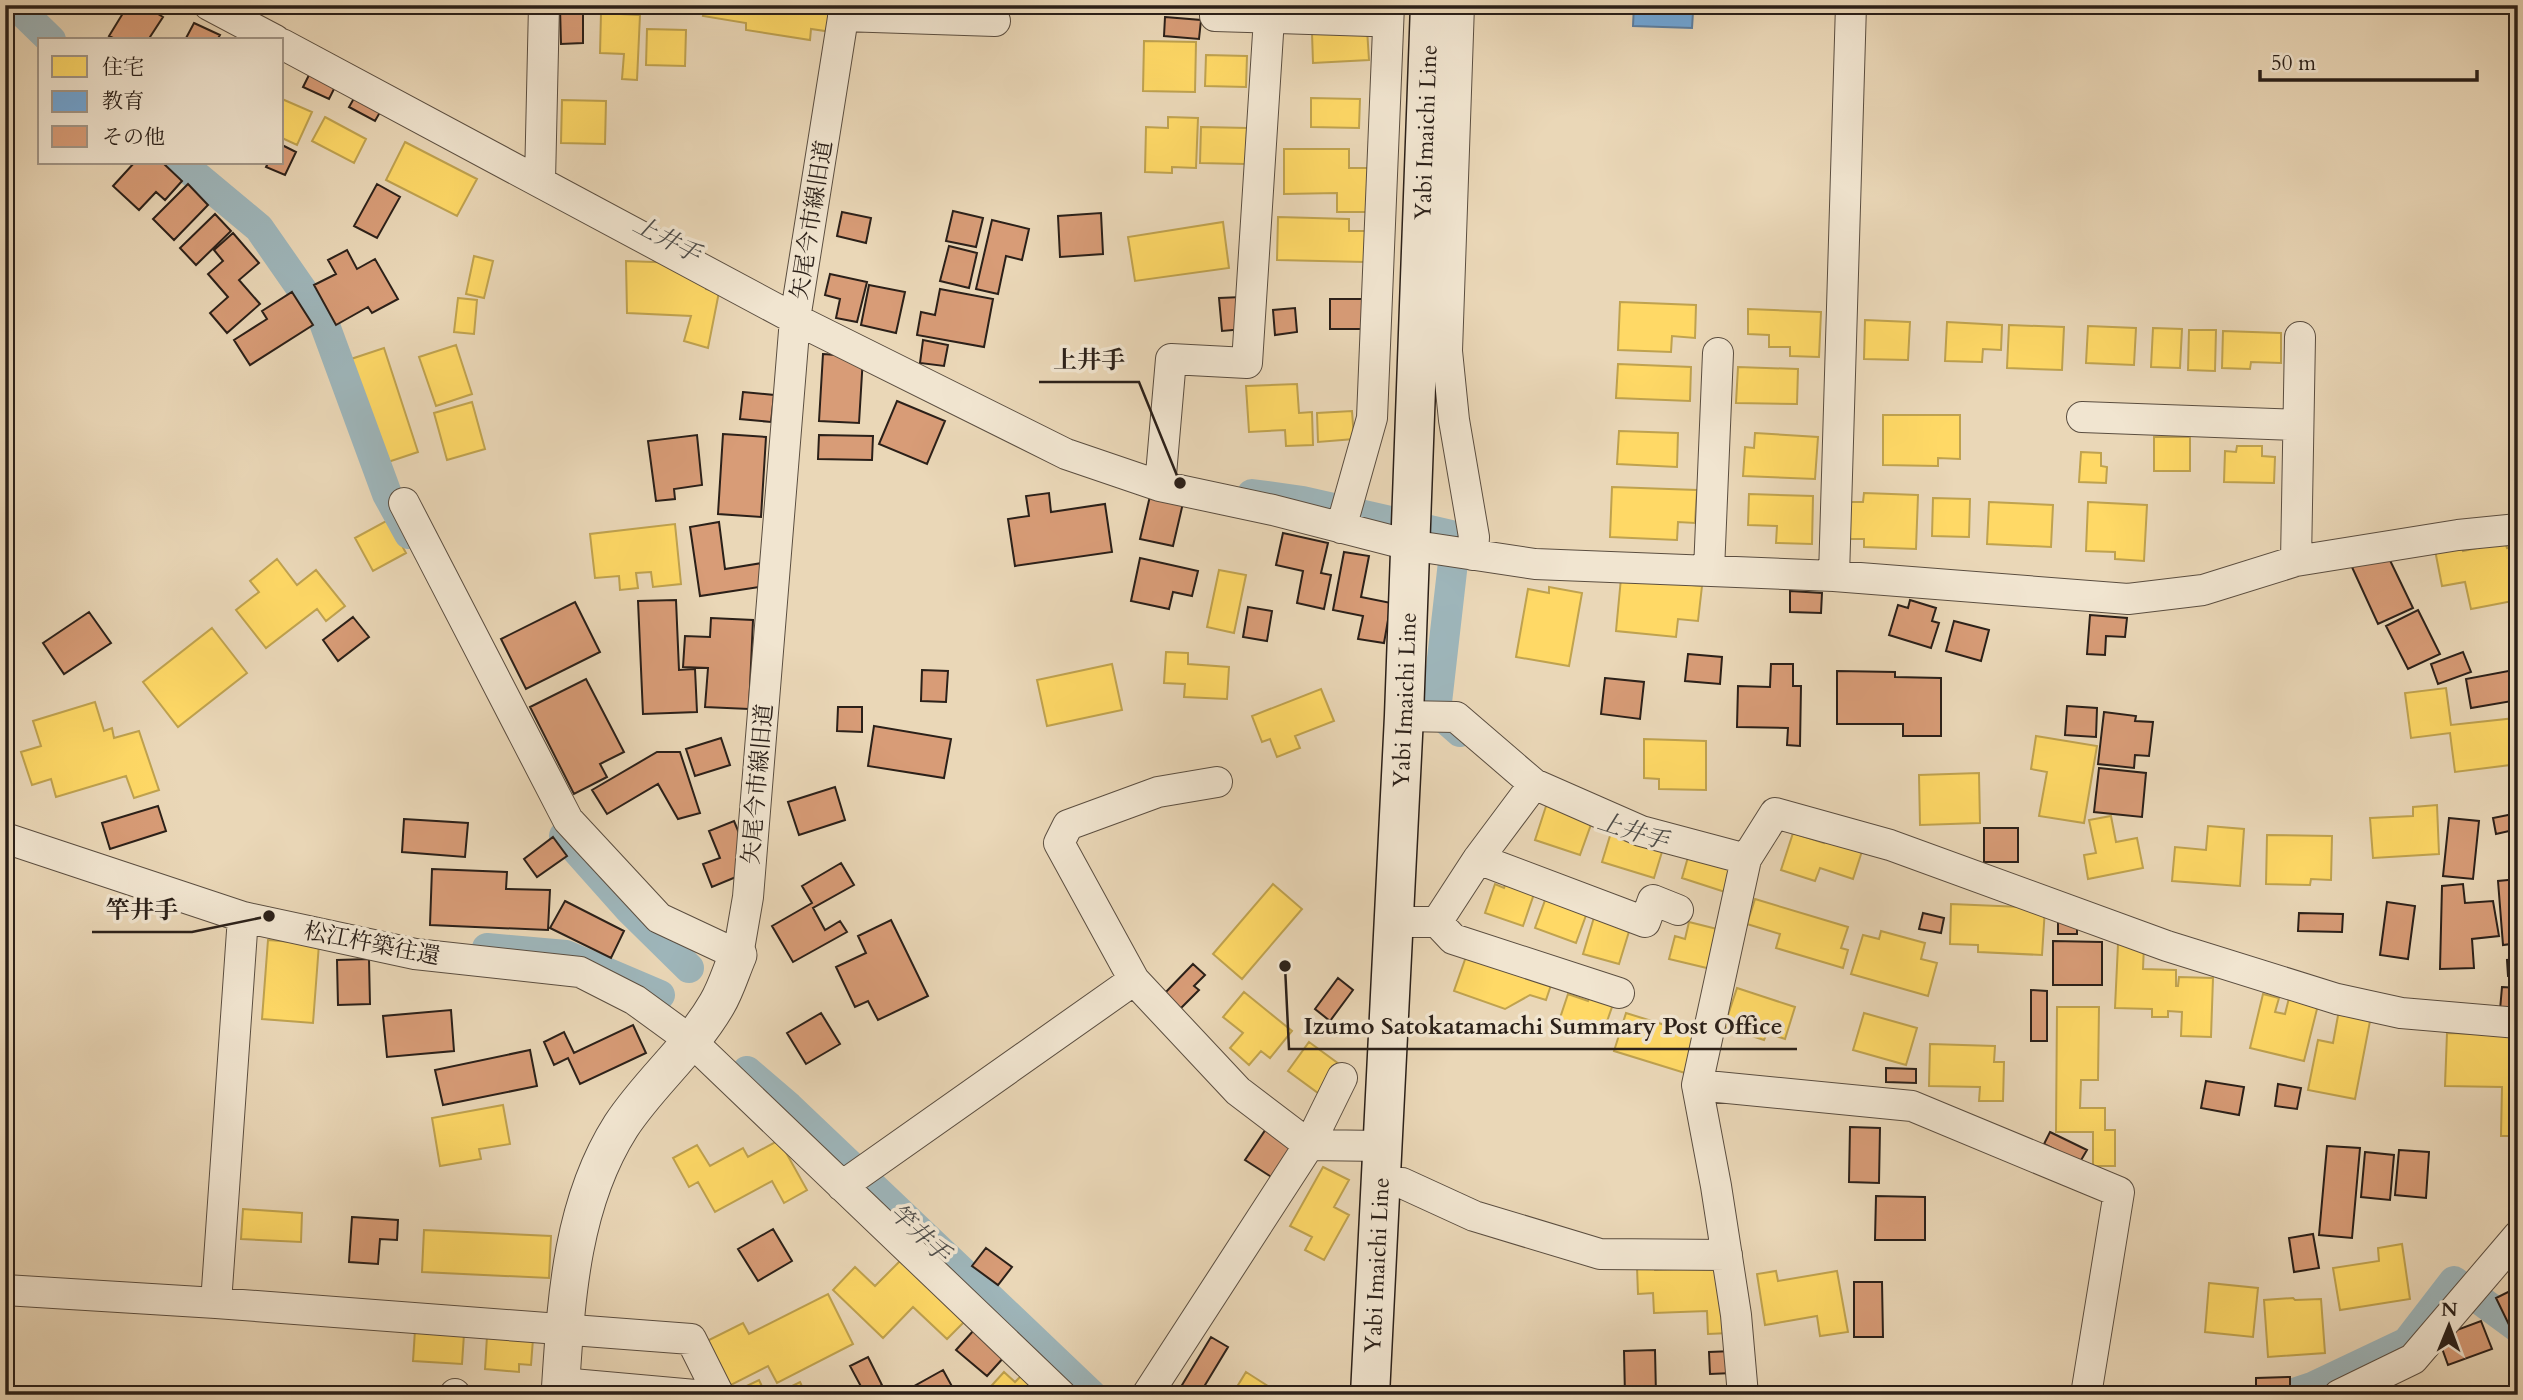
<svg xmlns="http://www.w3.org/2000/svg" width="2523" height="1400" font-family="Cardo,'Noto Serif JP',serif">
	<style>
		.homes { fill: #ffd966; stroke: #bfa24f; stroke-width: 2 }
		.schools { fill: #6fa8dc; stroke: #5b7fa2; stroke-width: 2 }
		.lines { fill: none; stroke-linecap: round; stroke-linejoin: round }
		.canal { stroke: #9eb6bb; stroke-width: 30 }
		.building { fill: #d89c77; stroke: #2b2019; stroke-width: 2 }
		.minor-casing { stroke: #5b4e40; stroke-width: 32 }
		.tertiary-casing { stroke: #5b4e40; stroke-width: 39 }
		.secondary-casing { stroke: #2b2019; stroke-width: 41 }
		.minor { stroke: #f1e5d0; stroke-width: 30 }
		.tertiary { stroke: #f1e5d0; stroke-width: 37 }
		.secondary { stroke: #f1e5d0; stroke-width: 38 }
		.labels { text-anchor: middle; stroke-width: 7; stroke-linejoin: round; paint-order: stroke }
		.street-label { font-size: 23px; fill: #2b2019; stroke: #f1e5d0 }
		.water-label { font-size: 24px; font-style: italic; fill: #4e4d4a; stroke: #f1e5d0 }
		.leader { fill: none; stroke: #2b2019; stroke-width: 2.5 }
		.callout-dot { fill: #2b2019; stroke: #f1e5d0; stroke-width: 2.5 }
		.callout-label { font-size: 24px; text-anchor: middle; font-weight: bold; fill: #2b2019; stroke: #f1e5d0; stroke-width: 7; stroke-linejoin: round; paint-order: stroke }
	</style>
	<rect width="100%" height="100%" fill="#ead7b7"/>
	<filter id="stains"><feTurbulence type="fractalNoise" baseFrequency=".00286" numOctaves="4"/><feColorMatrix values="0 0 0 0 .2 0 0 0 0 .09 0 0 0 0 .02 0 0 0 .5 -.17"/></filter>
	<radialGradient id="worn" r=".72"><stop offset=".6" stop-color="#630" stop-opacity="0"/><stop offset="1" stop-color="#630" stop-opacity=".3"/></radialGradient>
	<path class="homes" d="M705,5H836L832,32L811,29L810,40L746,30V23L703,16Z
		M601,13L640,15L637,80L622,79L624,54L600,53Z
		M647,29L686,30L685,66L646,65Z
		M1367,29L1369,60L1313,63L1312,33Z
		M1144,41L1196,42L1195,92L1143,91Z
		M1206,55L1247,56L1246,87L1205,86Z
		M1311,98L1360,99L1359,128L1311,127Z
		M282,99L312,112L297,145L282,138Z
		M562,100L606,101L605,144L561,143Z
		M325,117L366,139L354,163L312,141Z
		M1168,117L1198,118L1196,168L1172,167V173L1145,172L1146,127L1168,128Z
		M1201,127L1247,128L1246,164L1200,163Z
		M405,142L477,179L457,216L386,180Z
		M1284,149H1349V168H1372V212H1337V193L1284,194Z
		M1278,217L1349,219V231H1366L1365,262L1277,260Z
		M1223,222L1229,268L1135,281L1128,237Z
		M474,256L493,261L484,298L466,294Z
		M626,261L680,263L708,277L706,289L719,292L708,348L684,341L691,316L627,313Z
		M458,298L477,300L474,334L454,332Z
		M1620,302L1696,305L1695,338L1672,336L1671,352L1618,350Z
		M1748,309L1821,312L1819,357L1790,356V347H1769V335L1748,334Z
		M1865,320L1910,322L1908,360L1864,359Z
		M1947,322L2002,325L2001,350L1983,349L1982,362L1945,361Z
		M2009,325L2064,327L2062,370L2007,368Z
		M2088,326L2136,328L2134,365L2086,363Z
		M2153,328L2182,329L2180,368L2151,367Z
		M2189,330H2216L2215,371L2188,370Z
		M2223,331L2281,333V363L2251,362L2250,369L2222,368Z
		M456,345L472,394L436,406L419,357Z
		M384,348L418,452L385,463L351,359Z
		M1618,364L1691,367L1690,401L1616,398Z
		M1738,367L1798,369L1797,404L1736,403Z
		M1297,384L1299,413L1312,412L1313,445L1286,446L1285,430L1249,432L1246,386Z
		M472,402L485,449L447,460L434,413Z
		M1352,411L1354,439L1318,442L1317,413Z
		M1883,415H1960V459L1938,458V466L1883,465Z
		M1619,431L1678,433L1677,467L1617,464Z
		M1755,433L1818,437L1815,479L1743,476L1745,447L1754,448Z
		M2154,437H2190V471H2154Z
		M2237,446H2262V456L2275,457L2274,483L2224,482L2225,451L2236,452Z
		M2081,452L2101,453V466L2107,467L2106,483L2079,482Z
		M1612,487L1697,490L1695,523L1678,522L1677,540L1610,537Z
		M1864,493L1918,495L1916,549L1864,547V539H1849L1850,502H1863Z
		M1749,494L1813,496L1812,544L1776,543L1777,526L1748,525Z
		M1933,498L1970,499L1969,537L1932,536Z
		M1989,502L2053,505L2051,547L1987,544Z
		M2088,502L2147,505L2144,561L2115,559V552L2086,551Z
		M388,520L406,553L373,571L355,538Z
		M675,524L681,584L653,587L651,572L636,573L638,588L620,590L619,576L595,578L590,534Z
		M2505,542L2507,548L2518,546V600L2471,609L2465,582L2442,586L2435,550L2461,545L2463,551Z
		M277,559L297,585L316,570L345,606L326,621L317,609L266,648L236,610L259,592L250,581Z
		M1219,570L1246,575L1234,633L1207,627Z
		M1621,578L1702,586L1698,621L1678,619L1676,637L1616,631Z
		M1549,587L1582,593L1569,666L1516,657L1528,589L1549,593Z
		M212,628L247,673L178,727L143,682Z
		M1166,652L1188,653V664L1229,667L1227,699L1184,697L1185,684L1164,683Z
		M1112,664L1122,710L1047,726L1037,680Z
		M2446,688L2451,725L2515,718L2513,706H2518V764L2455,772L2450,733L2411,738L2405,693Z
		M1321,689L1334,721L1295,736L1300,748L1277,757L1270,739L1262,742L1252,716Z
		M95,702L104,731L112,728L114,738L139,731L159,790L134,798L126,776L56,797L51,779L32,785L21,752L41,746L33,721Z
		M2036,736L2097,746L2084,823L2039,816L2047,772L2031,769Z
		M1644,739L1706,741V790L1659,789V779L1644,778Z
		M1979,773L1980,823L1920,825L1919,775Z
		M1548,800L1594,816L1580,855L1535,840Z
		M2437,805L2439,854L2373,858L2370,818L2413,816V807Z
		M2111,816L2116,842L2137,838L2143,868L2088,879L2084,855L2096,853L2089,820Z
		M1613,826L1665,842L1654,878L1602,862Z
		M2208,826L2244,829L2240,886L2172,881L2175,847L2206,850Z
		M1793,833L1824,843L1826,836L1863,848L1853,879L1820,868L1815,881L1781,870Z
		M2267,835L2332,836L2331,880L2311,879L2310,885L2266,884Z
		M1690,850L1737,864L1728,893L1682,878Z
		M1508,878L1536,888L1523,926L1485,913L1495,884L1504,888Z
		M1273,884L1302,909L1242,979L1213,954Z
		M1548,892L1589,907L1576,943L1535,928Z
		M1755,899L1848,927L1841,948L1848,950L1843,968L1776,948L1780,934L1747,924Z
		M1951,904L2045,908L2042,955L1978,952V945L1950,944Z
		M1595,914L1631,925L1619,964L1583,954Z
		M1689,922L1721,930L1711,969L1669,959L1675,936L1685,939Z
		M1881,931L1925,943L1921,959L1937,963L1928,996L1851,974L1863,935L1879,939Z
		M268,940L319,944L313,1023L262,1019Z
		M2118,944L2144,945L2143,969L2176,970V986H2178L2179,977L2213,978L2211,1037L2181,1036L2182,1012L2168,1011V1017H2152V1009L2115,1008Z
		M1468,951L1553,979L1546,1000L1530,995L1505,1009L1454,991Z
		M1737,988L1795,1007L1785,1039L1767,1033L1764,1040L1724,1027Z
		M1244,992L1292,1031L1270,1058L1261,1051L1249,1065L1230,1048L1243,1033L1223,1017Z
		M1568,994L1588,1001L1590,996L1613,1004L1602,1036L1559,1021Z
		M2263,994L2279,998L2275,1012L2285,1014L2289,998L2318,1005L2304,1061L2250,1048Z
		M2057,1007H2099L2098,1080H2081L2080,1108H2105V1130H2115V1166H2093V1132H2056Z
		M2339,1010L2371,1016L2355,1099L2308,1090L2318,1040L2333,1043Z
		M1626,1013L1697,1035L1685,1073L1614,1051Z
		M1864,1013L1917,1028L1906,1065L1853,1050Z
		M2447,1033L2518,1035V1136H2501L2502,1087L2445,1086Z
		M1309,1042L1339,1064L1318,1093L1288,1071Z
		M1930,1044L1995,1046L1994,1062H2004L2003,1101H1979L1980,1087L1929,1086Z
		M503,1105L510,1144L479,1149L481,1159L440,1166L432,1118Z
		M779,1140L807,1190L784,1203L772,1181L715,1212L698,1182L689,1187L673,1158L697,1145L710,1166L743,1148L748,1157Z
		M1323,1167L1349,1180L1334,1207L1349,1215L1324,1260L1305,1250L1312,1237L1290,1226Z
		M243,1209L302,1213L301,1242L241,1239Z
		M424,1230L551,1236L549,1278L422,1272Z
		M2402,1244L2410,1299L2340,1310L2333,1268L2379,1261L2378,1248Z
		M902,1259L965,1321L947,1339L913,1307L883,1338L833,1290L855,1267L875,1286Z
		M1654,1266L1655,1270L1726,1267L1729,1333L1708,1334L1707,1311L1654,1313L1653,1293L1638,1294L1637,1267Z
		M1776,1271L1778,1281L1837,1271L1848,1332L1820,1336L1817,1316L1765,1325L1757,1274Z
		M2209,1283L2258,1288L2253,1337L2205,1332Z
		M828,1294L853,1344L777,1383L768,1366L727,1387L703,1343L743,1323L749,1334Z
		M2293,1298L2295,1300L2321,1299L2325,1353L2268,1357L2264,1300Z
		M415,1330L464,1334L462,1364L413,1361Z
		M487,1336L533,1339L531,1365L519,1364V1372L485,1369Z
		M1004,1372L1015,1382L1025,1372L1049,1395H983Z
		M1246,1372L1282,1395H1232Z
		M759,1380L766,1395H733L732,1393Z
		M800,1382L806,1395H774Z
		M482,1387L551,1390L550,1395H482Z
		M405,1390L447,1393V1395H405Z"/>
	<path class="schools" d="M1634,5H1715V13L1693,12L1692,28L1633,26Z"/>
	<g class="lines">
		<path class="canal" d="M15,5L51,40
			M181,163L259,228L323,320L387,494L409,534
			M1252,494L1303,501L1456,536L1436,711L1460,732
			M564,836L629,909L689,968
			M487,948L566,955L660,995
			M747,1071L789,1107L1092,1395
			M2288,1395L2312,1387L2407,1342L2454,1281L2518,1328"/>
	</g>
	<path class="building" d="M128,5H143L163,17L148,40H117L109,36Z
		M560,8H583V43L561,44Z
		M1165,17L1201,20L1199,39L1164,36Z
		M194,23L220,35L217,40H185Z
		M312,69L338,81L329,99L303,87Z
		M357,93L383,107L375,121L349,107Z
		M282,145L296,152L285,175L266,167L268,163H282Z
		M134,163H163L182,181L165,200L156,192L139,210L113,186Z
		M188,184L208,205L174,240L153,219Z
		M377,184L400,197L377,238L354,226Z
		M953,211L983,218L976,247L946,241Z
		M842,212L871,218L866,243L837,236Z
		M1101,213L1103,254L1060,257L1058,216Z
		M215,214L231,231L196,265L180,248Z
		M992,220L1029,229L1022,260L1006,256L998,294L976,289Z
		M233,233L259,263L239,280L260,304L227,333L210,313L228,297L208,274L223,261L214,250Z
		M949,246L977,253L969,288L940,281Z
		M347,250L357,269L375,259L398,299L372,313L368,307L336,325L314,285L336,274L328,260Z
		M830,274L867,282L857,322L836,318L840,299L825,295Z
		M869,285L905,292L896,333L861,325Z
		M940,289L993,299L984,347L917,335L921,312L935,315Z
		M292,292L313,325L250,365L234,340L267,319L262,311Z
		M1242,297L1244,329L1222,331L1219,298Z
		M1330,299H1362V329H1330Z
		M1295,308L1297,332L1275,335L1273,310Z
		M923,340L948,345L944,366L920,363Z
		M823,354L863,357L859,423L819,421Z
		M743,392L774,395L771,422L740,419Z
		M897,401L945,421L927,464L879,444Z
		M723,434L766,437L761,517L718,514Z
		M697,435L702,485L674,489L675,499L656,501L648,441Z
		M819,435L873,436L872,460L818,459Z
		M1049,493L1051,512L1105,504L1112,552L1015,566L1008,519L1029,516L1026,496Z
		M1150,496L1183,503L1173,546L1140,539Z
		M719,522L725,569L762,563L766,586L700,596L690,527Z
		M1283,533L1328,543L1321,573L1331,575L1324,609L1297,603L1303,571L1276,565Z
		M2385,550L2413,608L2378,624L2351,565Z
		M1344,552L1369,556L1361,597L1391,603L1384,643L1358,639L1363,616L1333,610Z
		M1140,558L1198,571L1192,596L1173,592L1169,609L1131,601Z
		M1790,591L1822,593L1821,613L1790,612Z
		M676,600L679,670L695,669L697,712L643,714L638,601Z
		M1910,600L1936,608L1932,621L1939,623L1931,648L1889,635L1898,605L1908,608Z
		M575,602L600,652L526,689L501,639Z
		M1248,607L1272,611L1267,641L1243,637Z
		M2418,610L2440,654L2408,669L2386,626Z
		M89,612L111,643L64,674L43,643Z
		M2090,615L2127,618L2125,637L2106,636L2105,655L2087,654Z
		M353,617L369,637L338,661L323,640Z
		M711,618L753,620L749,709L705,707L708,668L683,667L685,636L710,637Z
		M1954,621L1989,630L1981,661L1946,651Z
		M2463,652L2471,672L2438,684L2431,664Z
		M2518,652V700L2471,708L2466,679L2514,670L2511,653Z
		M1688,654L1722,657L1720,684L1685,681Z
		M1771,664H1793V686H1801L1800,746L1787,745L1788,728L1737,727L1738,686L1770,687Z
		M922,670L948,671L946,702L921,701Z
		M1837,671L1895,672V677L1941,678V736H1903V724H1837Z
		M1605,678L1644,682L1640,719L1601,714Z
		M586,679L624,752L600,764L607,777L574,794L530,707Z
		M2067,706L2097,708L2096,737L2065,735Z
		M838,707H862V732L837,731Z
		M2104,712L2136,716L2135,721L2153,722L2149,756L2135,755L2134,768L2098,764Z
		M874,726L951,739L944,778L868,766Z
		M721,738L730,765L695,776L686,749Z
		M657,752H680L700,813L678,819L658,784L607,814L592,790Z
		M2099,768L2146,773L2142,817L2094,812Z
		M835,787L845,820L799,835L788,802Z
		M158,806L166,831L110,849L102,823Z
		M2518,813V829L2496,834L2493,818Z
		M2449,818L2479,821L2473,879L2443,876Z
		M404,819L468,823L465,857L402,852Z
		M734,821L746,850L748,872L712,887L703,864L720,858L709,831Z
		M1984,828H2018V862H1984Z
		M553,837L567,856L537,877L524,859Z
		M841,863L854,885L813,908L825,930L840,921L847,932L793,962L772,926L812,903L802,886Z
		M432,869L507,872L506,889L550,890L548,930L430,925Z
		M2518,879V943L2503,945L2498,881Z
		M2463,884L2465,903L2493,901L2499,936L2472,939L2474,968L2440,969L2442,886Z
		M565,901L624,931L611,958L550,928Z
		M2387,902L2415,906L2408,959L2380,955Z
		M1923,913L1944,918L1941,933L1919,929Z
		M2299,913L2343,914L2342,932L2298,931Z
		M2058,919H2077V934H2058Z
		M891,920L928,996L878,1020L868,1001L855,1007L836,967L866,953L858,936Z
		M2053,941L2102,942V985H2053Z
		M369,959L370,1004L338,1005L337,960Z
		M2518,959V975L2508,976L2507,960Z
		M1193,964L1205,975L1194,986L1199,990L1179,1010L1163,995Z
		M1338,978L1353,990L1330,1021L1315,1009Z
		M2502,987L2518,988V1011L2500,1010Z
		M2031,990L2047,991V1041H2031Z
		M451,1010L454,1051L387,1057L383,1016Z
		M821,1013L840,1044L806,1064L787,1033Z
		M633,1025L646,1053L580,1084L568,1058L554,1065L544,1042L564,1032L574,1053Z
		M530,1050L537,1086L443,1105L435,1070Z
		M1886,1068L1916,1069V1083L1886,1082Z
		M2206,1081L2244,1087L2239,1115L2201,1108Z
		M2278,1084L2301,1088L2297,1109L2275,1106Z
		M1850,1127L1880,1128L1879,1183L1849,1182Z
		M1266,1129L1296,1149L1276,1180L1245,1160Z
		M2050,1132L2087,1150L2080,1162L2044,1144Z
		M2327,1146L2360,1148L2352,1238L2319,1235Z
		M2399,1150L2429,1152L2426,1198L2395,1195Z
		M2365,1152L2394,1155L2390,1200L2361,1197Z
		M1876,1196L1925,1197V1240H1875Z
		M352,1217L398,1220L397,1240L380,1239L378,1264L349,1262Z
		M773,1229L792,1261L758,1281L738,1249Z
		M2313,1234L2319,1268L2294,1272L2289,1238Z
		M986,1248L1012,1267L998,1285L972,1266Z
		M1854,1282H1882L1883,1337H1854Z
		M2518,1287V1328L2512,1331L2496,1298Z
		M2481,1321L2492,1349L2448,1365L2438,1337Z
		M974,1330L1005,1356L987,1376L956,1350Z
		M1211,1337L1228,1347L1199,1395H1176Z
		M1655,1350L1656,1395H1625L1624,1351Z
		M1733,1351V1373L1710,1374L1709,1352Z
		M868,1357L882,1385L865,1394L850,1366Z
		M943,1370L954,1390L945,1395H912L909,1389Z
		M2290,1377V1395H2256V1378Z"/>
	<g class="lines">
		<defs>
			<path id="minor" d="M209,5L275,40
				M1459,5L1447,351L1454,420L1474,537L1473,555
				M843,16L995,21
				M1215,16L1371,21
				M282,44L795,319L1066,454L1160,486L1273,510L1409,545L1535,564L1834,576L2128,599L2203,590L2296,561L2458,535L2518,529
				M540,181L544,5
				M2082,417L2298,425
				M1160,486L1171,359L1247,363L1269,18
				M404,503L568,820L659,918L738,955L748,897L795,319L845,5
				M1341,528L1372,418L1389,5
				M2296,561L2300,337
				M1709,571L1718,353
				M1834,576L1851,5
				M1404,716L1456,717L1534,784L1641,831L1746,859
				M1217,782L1158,792L1068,825L1059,843L1134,980L1238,1091L1309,1145L1382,1146
				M5,838L243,917L415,954L580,972L635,1000L690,1040L1061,1395
				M1478,859L1645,922L1653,900L1678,910
				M1393,922H1437L1478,859L1534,784
				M1437,922L1453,939L1619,993
				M1697,1085L1912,1106L2119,1192L2086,1395
				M1381,1183H1402L1474,1216L1600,1254L1727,1255
				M842,1186L1134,980
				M5,1290L216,1303L691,1339L719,1395
				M216,1303L243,917
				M561,1383L695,1395
				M455,1395V1394
				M1147,1395L1309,1145L1342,1078
				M1743,1395L1736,1315L1716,1186L1697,1085L1746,859L1775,813L1890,845L2167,946L2337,999L2401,1013L2518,1023
				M2339,1395L2413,1359L2518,1236"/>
			<path id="tertiary" d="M560,1395C566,1304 570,1206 621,1126C649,1083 691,1049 717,1004C726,989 731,971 738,955"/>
			<g id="secondary">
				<path id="s1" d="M1370,1395L1404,716L1430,5"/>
			</g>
		</defs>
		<use href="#minor" class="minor-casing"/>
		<use href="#tertiary" class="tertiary-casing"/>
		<use href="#secondary" class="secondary-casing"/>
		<use href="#minor" class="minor"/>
		<use href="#tertiary" class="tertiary"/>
		<use href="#secondary" class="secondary"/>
	</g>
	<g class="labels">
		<g class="street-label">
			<text dy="8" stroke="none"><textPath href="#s1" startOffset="1264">Yabi Imaichi Line</textPath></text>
			<text transform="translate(811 220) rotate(-81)" y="8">矢尾今市線旧道</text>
			<text dy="8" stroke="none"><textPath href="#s1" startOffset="696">Yabi Imaichi Line</textPath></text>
			<text transform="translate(757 784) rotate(-85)" y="8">矢尾今市線旧道</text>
			<text transform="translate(372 943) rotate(11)" y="8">松江杵築往還</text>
			<text dy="8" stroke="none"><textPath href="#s1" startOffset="130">Yabi Imaichi Line</textPath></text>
		</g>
		<g class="water-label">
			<text transform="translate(667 239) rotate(28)" y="8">上井手</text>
			<text transform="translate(1633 831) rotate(18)" y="8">上井手</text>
			<text transform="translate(920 1233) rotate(43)" y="8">竿井手</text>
		</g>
	</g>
	<path class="leader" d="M1180 483L1139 382H1039M269 916L192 932H92M1285 966L1289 1049H1797"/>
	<g class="callout-dot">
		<circle cx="1180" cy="483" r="7"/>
		<circle cx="269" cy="916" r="7"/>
		<circle cx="1285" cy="966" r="7"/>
	</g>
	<g class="callout-label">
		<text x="1089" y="368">上井手</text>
		<text x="142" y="918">竿井手</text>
		<text x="1543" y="1034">Izumo Satokatamachi Summary Post Office</text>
	</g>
	<rect width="2523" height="1400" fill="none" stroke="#ead7b7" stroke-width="28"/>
	<rect x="7" y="7" width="2509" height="1386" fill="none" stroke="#2b2019" stroke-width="3.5"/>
	<rect x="14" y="14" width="2495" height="1372" fill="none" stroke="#2b2019" stroke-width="2"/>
	<rect x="38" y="38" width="245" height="126" fill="#f1e5d0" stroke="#a29687" stroke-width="2"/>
	<rect x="52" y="56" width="35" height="21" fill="#ffd966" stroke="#a29687" stroke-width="2"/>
	<text x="102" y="74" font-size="21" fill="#2b2019">住宅</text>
	<rect x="52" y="91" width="35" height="21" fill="#6fa8dc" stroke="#a29687" stroke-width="2"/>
	<text x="102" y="108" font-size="21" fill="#2b2019">教育</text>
	<rect x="52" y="126" width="35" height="21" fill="#d89c77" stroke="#a29687" stroke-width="2"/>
	<text x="102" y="144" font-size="21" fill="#2b2019">その他</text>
	<g transform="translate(2449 1326) rotate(1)" stroke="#f1e5d0" stroke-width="5" paint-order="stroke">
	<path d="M0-5L12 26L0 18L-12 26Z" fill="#2b2019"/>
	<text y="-10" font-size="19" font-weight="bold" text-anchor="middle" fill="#2b2019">N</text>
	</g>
	<path d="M2260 70v10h217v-10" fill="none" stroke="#2b2019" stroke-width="3.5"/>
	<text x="2271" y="70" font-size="21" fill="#2b2019" stroke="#f1e5d0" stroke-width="5" paint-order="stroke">50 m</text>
	<rect width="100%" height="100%" filter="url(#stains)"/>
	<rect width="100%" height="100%" fill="url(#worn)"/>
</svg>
